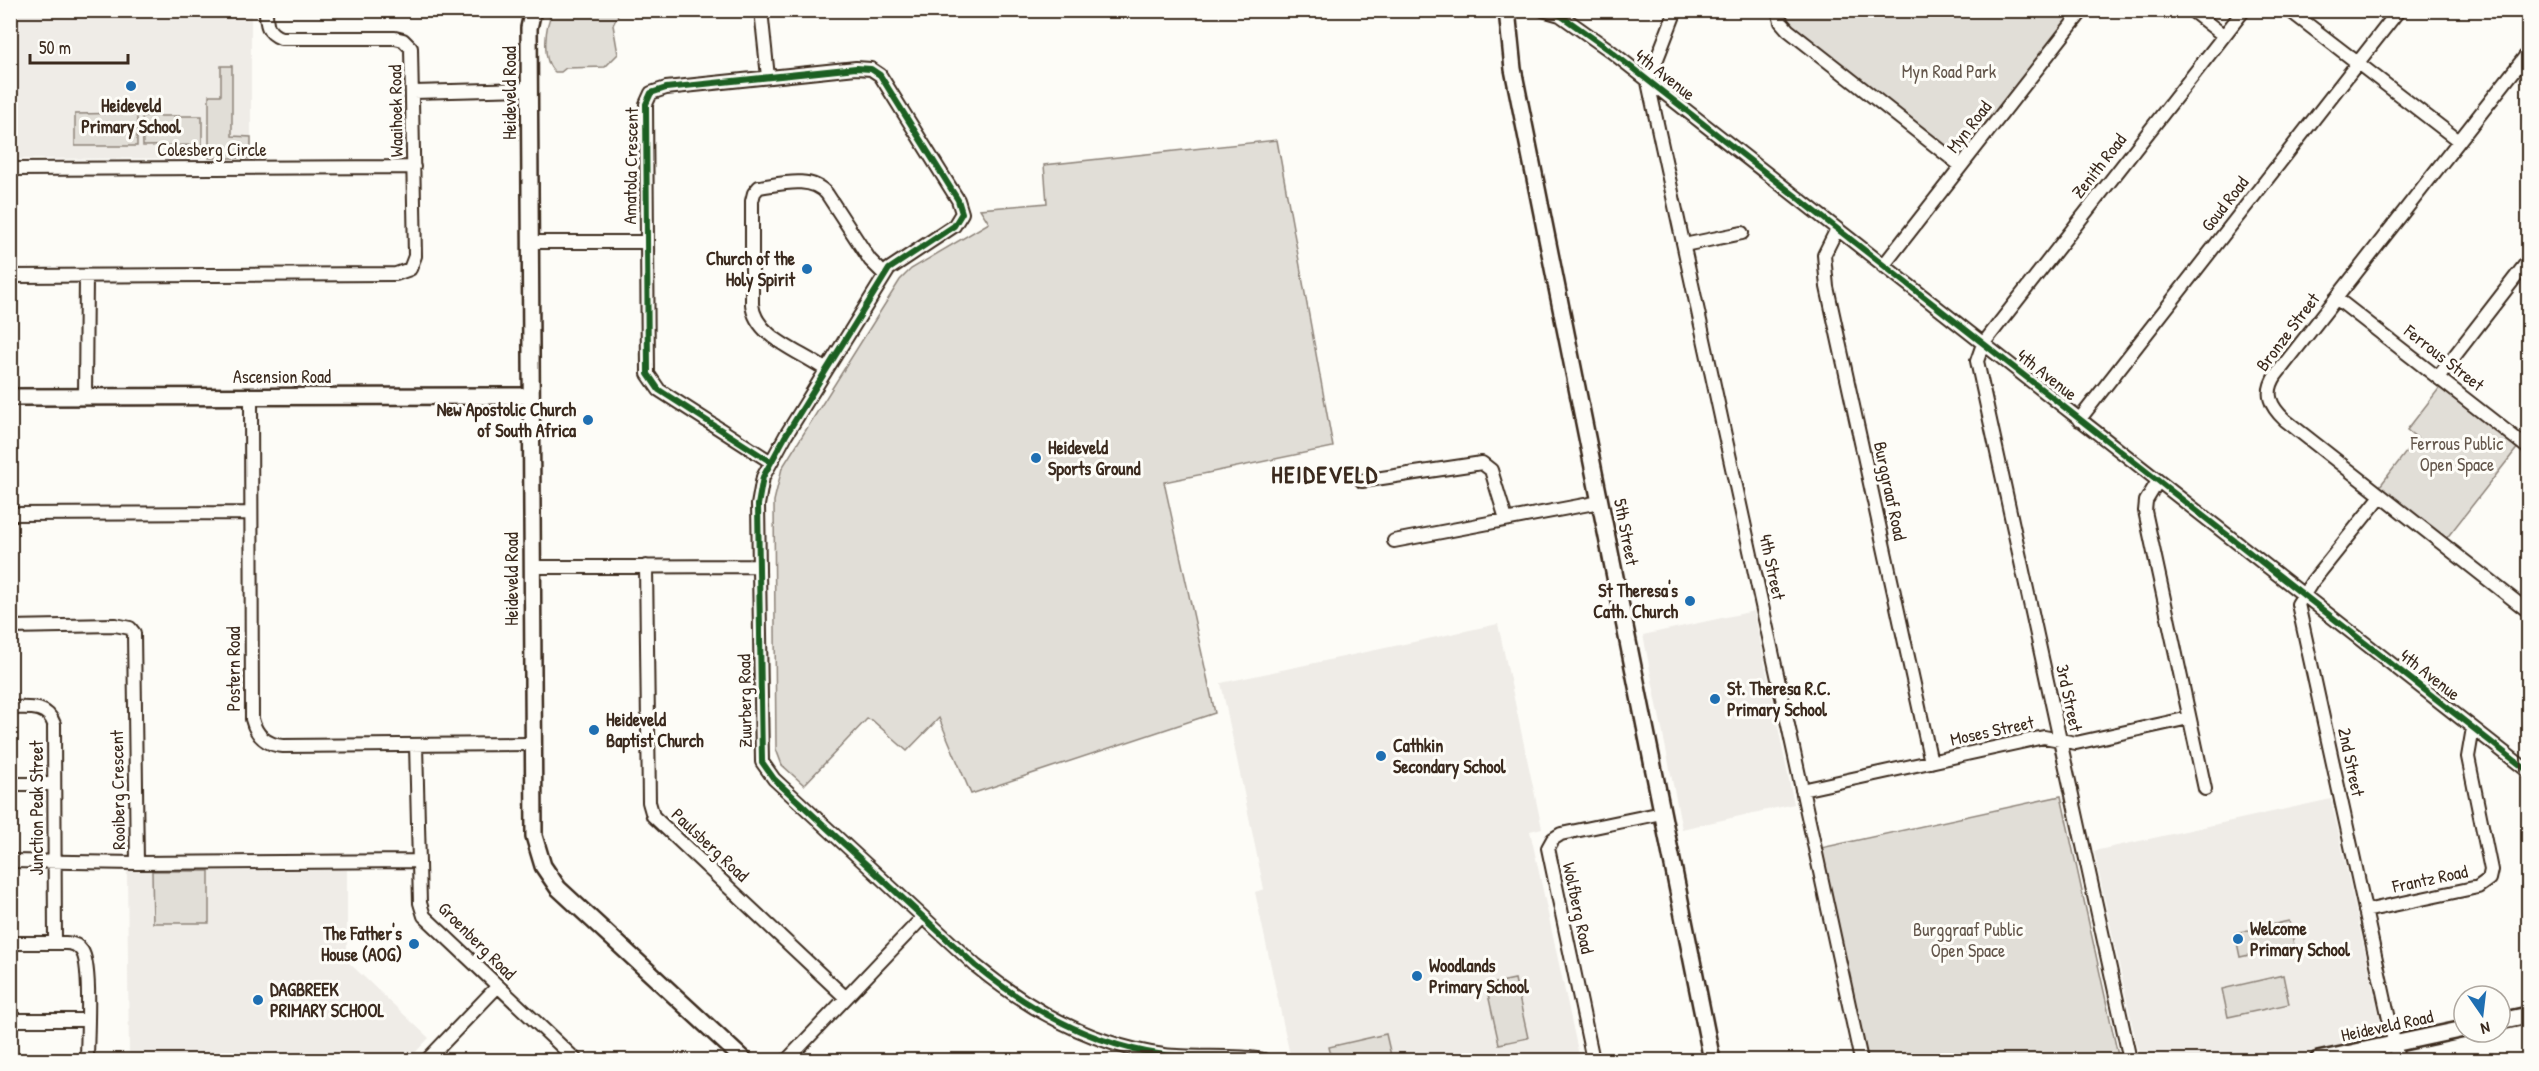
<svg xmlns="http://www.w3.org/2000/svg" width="2539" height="1071" font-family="'Patrick Hand',sans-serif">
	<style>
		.built { fill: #efece7 }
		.green { fill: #e1ded7; stroke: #8e847a; stroke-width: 1.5 }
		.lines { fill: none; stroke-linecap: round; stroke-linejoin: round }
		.minor-casing { stroke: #3b2a1e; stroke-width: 16 }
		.tertiary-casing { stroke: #3b2a1e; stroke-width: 20 }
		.minor { stroke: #fdfcf7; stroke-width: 12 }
		.tertiary { stroke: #fdfcf7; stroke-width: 15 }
		.cycleway-casing { stroke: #fdfcf7; stroke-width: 10 }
		.cycleway { stroke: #1b5e20; stroke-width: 6 }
		.poi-dot { fill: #1f6fb2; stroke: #fdfcf7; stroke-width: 2 }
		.labels { text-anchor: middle; stroke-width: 6; stroke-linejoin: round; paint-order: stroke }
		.park-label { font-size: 18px; fill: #64574c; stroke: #fdfcf7 }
		.street-label { font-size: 18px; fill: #3b2a1e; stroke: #fdfcf7 }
		.poi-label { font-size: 18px; font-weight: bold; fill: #3b2a1e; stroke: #fdfcf7; text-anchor: start }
		.district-label { font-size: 24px; font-weight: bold; letter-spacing: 1.5px; fill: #3b2a1e; stroke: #fdfcf7 }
	</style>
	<rect width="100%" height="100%" fill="#fdfcf7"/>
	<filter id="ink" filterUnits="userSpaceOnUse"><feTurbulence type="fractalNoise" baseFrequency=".0167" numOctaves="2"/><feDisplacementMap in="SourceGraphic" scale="12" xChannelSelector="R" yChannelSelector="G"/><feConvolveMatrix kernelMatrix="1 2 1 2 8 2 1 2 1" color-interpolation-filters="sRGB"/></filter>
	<g filter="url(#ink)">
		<path class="built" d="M10,11H251V158L11,159Z
			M1754,611L1794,804L1682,829L1643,635Z
			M1498,624L1542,828L1530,831L1580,1060H1291L1255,892L1264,889L1221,683Z
			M2331,799L2382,1028L2375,1039L2274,1060H2140L2094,851Z
			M347,870V961L429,1038L408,1060H129L127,871Z"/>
		<path class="green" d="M1786,10L2076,11L1972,143L1958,151L1947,148L1790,25Z
			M553,11H620L613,25L618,54L605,67L566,68L561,72H555C541,61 545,25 553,11Z
			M221,66H232V136L251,137V158H209V95H221Z
			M137,113V146H75V114Z
			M142,116H202V145L143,146Z
			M1277,140L1333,447L1164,482L1215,713L971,794L939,718L907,751L872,720L867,719L804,785L782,765L776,749L774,501L782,468L900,280L911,269L989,223L980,209L1047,203L1044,165Z
			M2441,386L2518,447L2446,539L2380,486L2417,438L2407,430Z
			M2061,796L2119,1060H1867L1821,848Z
			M152,871H209V923H153Z
			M2289,921L2294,945L2240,957L2235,933Z
			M2283,975L2289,1004L2228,1017L2222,989Z
			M1515,979L1528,1038L1499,1044L1486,985Z
			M1386,1034L1392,1060H1332L1329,1047Z"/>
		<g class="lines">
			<defs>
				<path id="minor" d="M761,10L768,77
					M1543,10L1560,15L1608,49L2528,771
					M1676,10L1648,82L1861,1060
					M1778,10L1781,22L1788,30L1961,166
					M2191,10L2223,35
					M2289,10L2459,141
					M2528,53L2276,375C2264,393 2270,406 2285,420L2528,611
					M414,92L529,89
					M10,169L414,167
					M1837,229L1824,255L1827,287L1931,762
					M530,242H645
					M1684,245L1742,233
					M1883,266L2083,10
					M10,276L396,274L410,269L415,256L411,48L403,40L395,38H281C267,33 266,24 266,10
					M2336,298L2528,448
					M826,370C802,352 755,338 752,304V201L754,193L759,187C781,184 811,175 827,194L870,260L885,275
					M2439,376L2528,261
					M251,396L252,719C256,735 266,745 283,746L532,744
					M85,397L86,276
					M2079,420L2399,10
					M771,462L659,390L648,374L646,104L651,93L666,88L856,68L871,69L880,75L958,200L962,213L954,226L889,269L786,435L763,477L758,505L762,762L774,779L976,966C1031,1011 1092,1045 1164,1055C1197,1059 1232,1054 1264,1060
					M1362,481L1482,463L1491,470L1506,519
					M2158,481L2146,501L2145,511L2205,789
					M2381,496L2312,582L2298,604L2398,1060
					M10,514L251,513
					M1394,541L1600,502
					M646,566L649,802L653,816L846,998
					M531,567L759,566
					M10,627L115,625L130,628L134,633L137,863L419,861
					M10,708C27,708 47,704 54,724L55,942
					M416,745L420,903L424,916L576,1060
					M10,784H54
					M1802,790L2044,737L2076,743L2189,718
					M10,861L137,863
					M2365,911L2478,887L2489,879L2491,870L2468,757L2473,728
					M10,943H66C72,943 78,945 82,951C92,966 87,1038 87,1060
					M10,1020H87
					M427,1060L497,987
					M787,1060L923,917
					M1593,1060L1548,848L1553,839L1561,834L1662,813
					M2130,1060L1977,361L1983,344L2244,10"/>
				<path id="tertiary" d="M533,10L529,28L534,836L543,866L558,888L744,1060
					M1507,10L1513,69L1712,1060
					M10,397L531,396
					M2500,1021L2528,1015
					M2318,1060L2464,1029"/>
			</defs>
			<use href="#minor" class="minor-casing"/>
			<use href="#tertiary" class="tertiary-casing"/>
			<use href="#minor" class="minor"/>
			<use href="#tertiary" class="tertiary"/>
			<defs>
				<path id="cycleway" d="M1543,10L1560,15L1608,49L2528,771
					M771,462L659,390L648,374L646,104L651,93L666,88L856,68L871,69L880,75L958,200L962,213L954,226L889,269L786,435L763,477L758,505L762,762L774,779L976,966C1031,1011 1092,1045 1164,1055C1197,1059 1232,1054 1264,1060"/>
			</defs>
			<use href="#cycleway" class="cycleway-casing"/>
			<use href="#cycleway" class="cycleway"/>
		</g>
	</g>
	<g class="poi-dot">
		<circle cx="131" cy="86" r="6"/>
		<circle cx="807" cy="269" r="6"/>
		<circle cx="588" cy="420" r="6"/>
		<circle cx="1036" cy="458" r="6"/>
		<circle cx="1690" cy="601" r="6"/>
		<circle cx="1715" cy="699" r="6"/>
		<circle cx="594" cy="730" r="6"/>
		<circle cx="1381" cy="756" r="6"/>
		<circle cx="2238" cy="939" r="6"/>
		<circle cx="414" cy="944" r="6"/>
		<circle cx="1417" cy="976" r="6"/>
		<circle cx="258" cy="1000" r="6"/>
	</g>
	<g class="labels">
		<g class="park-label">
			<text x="1949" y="78">Myn Road Park</text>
			<text x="2457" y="450">Ferrous Public<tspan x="2457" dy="21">Open Space</tspan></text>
			<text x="1968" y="936">Burggraaf Public<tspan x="1968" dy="21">Open Space</tspan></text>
		</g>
		<g class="street-label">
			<text transform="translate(1665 75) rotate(38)" y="6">4th Avenue</text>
			<text transform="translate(510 93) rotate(-90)" y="6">Heideveld Road</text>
			<text transform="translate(396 111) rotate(-91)" y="6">Waaihoek Road</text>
			<text transform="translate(1969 127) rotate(-52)" y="6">Myn Road</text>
			<text x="212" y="156">Colesberg Circle</text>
			<text transform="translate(631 166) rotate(-89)" y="6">Amatola Crescent</text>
			<text transform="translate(2099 166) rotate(-52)" y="6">Zenith Road</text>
			<text transform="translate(2225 204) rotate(-52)" y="6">Goud Road</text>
			<text transform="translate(2288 332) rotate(-53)" y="6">Bronze Street</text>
			<text transform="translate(2444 358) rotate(38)" y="6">Ferrous Street</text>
			<text transform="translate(2047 375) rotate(38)" y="6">4th Avenue</text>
			<text x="282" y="383">Ascension Road</text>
			<text transform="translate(1890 491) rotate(78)" y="6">Burggraaf Road</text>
			<text transform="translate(1626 532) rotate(79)" y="6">5th Street</text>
			<text transform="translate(1772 567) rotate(78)" y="6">4th Street</text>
			<text transform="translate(512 579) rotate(-90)" y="6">Heideveld Road</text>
			<text transform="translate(234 669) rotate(-90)" y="6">Postern Road</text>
			<text transform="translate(2430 675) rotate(38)" y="6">4th Avenue</text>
			<text transform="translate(2069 698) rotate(78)" y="6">3rd Street</text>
			<text transform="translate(745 701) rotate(-91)" y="6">Zuurberg Road</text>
			<text transform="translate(1992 731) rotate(-12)" y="6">Moses Street</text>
			<text transform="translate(2351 762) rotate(78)" y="6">2nd Street</text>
			<text transform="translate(118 790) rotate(-91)" y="6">Rooiberg Crescent</text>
			<text transform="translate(37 808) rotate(-90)" y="6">Junction Peak Street</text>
			<text transform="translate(710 845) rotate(43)" y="6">Paulsberg Road</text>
			<text transform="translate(2430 879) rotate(-12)" y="6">Frantz Road</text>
			<text transform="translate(1578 908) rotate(78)" y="6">Wolfberg Road</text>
			<text transform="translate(477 941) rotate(45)" y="6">Groenberg Road</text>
			<text transform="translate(2387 1026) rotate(-12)" y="6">Heideveld Road</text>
		</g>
		<g class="poi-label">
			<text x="131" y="112" text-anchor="middle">Heideveld<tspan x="131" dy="21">Primary School</tspan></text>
			<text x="795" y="265" text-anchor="end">Church of the<tspan x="795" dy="21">Holy Spirit</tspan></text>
			<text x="576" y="416" text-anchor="end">New Apostolic Church<tspan x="576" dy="21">of South Africa</tspan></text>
			<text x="1048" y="454">Heideveld<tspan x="1048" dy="21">Sports Ground</tspan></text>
			<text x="1678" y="597" text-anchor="end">St Theresa's<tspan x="1678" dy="21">Cath. Church</tspan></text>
			<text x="1727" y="695">St. Theresa R.C.<tspan x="1727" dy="21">Primary School</tspan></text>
			<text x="606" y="726">Heideveld<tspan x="606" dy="21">Baptist Church</tspan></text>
			<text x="1393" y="752">Cathkin<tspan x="1393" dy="21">Secondary School</tspan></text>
			<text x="2250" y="935">Welcome<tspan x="2250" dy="21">Primary School</tspan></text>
			<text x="402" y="940" text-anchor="end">The Father's<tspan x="402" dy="21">House (AOG)</tspan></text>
			<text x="1429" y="972">Woodlands<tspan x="1429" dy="21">Primary School</tspan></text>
			<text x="270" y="996">DAGBREEK<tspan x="270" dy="21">PRIMARY SCHOOL</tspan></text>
		</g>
		<g class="district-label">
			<text x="1325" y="483">HEIDEVELD</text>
		</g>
	</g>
	<rect width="2539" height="1071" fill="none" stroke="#fdfcf7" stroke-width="36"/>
	<rect x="18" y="18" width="2503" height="1035" fill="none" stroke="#3b2a1e" stroke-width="2" filter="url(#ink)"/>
	<g transform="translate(2482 1014) rotate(166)"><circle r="28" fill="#fdfcf7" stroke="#afa8a0" stroke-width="1.5"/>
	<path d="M0-4.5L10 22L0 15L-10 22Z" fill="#1f6fb2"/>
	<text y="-9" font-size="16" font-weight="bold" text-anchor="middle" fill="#3b2a1e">N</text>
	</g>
	<path d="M30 54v9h98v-9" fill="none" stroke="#3b2a1e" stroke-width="3"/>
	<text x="39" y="54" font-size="18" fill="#3b2a1e" stroke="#fdfcf7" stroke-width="4.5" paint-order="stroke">50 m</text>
</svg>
